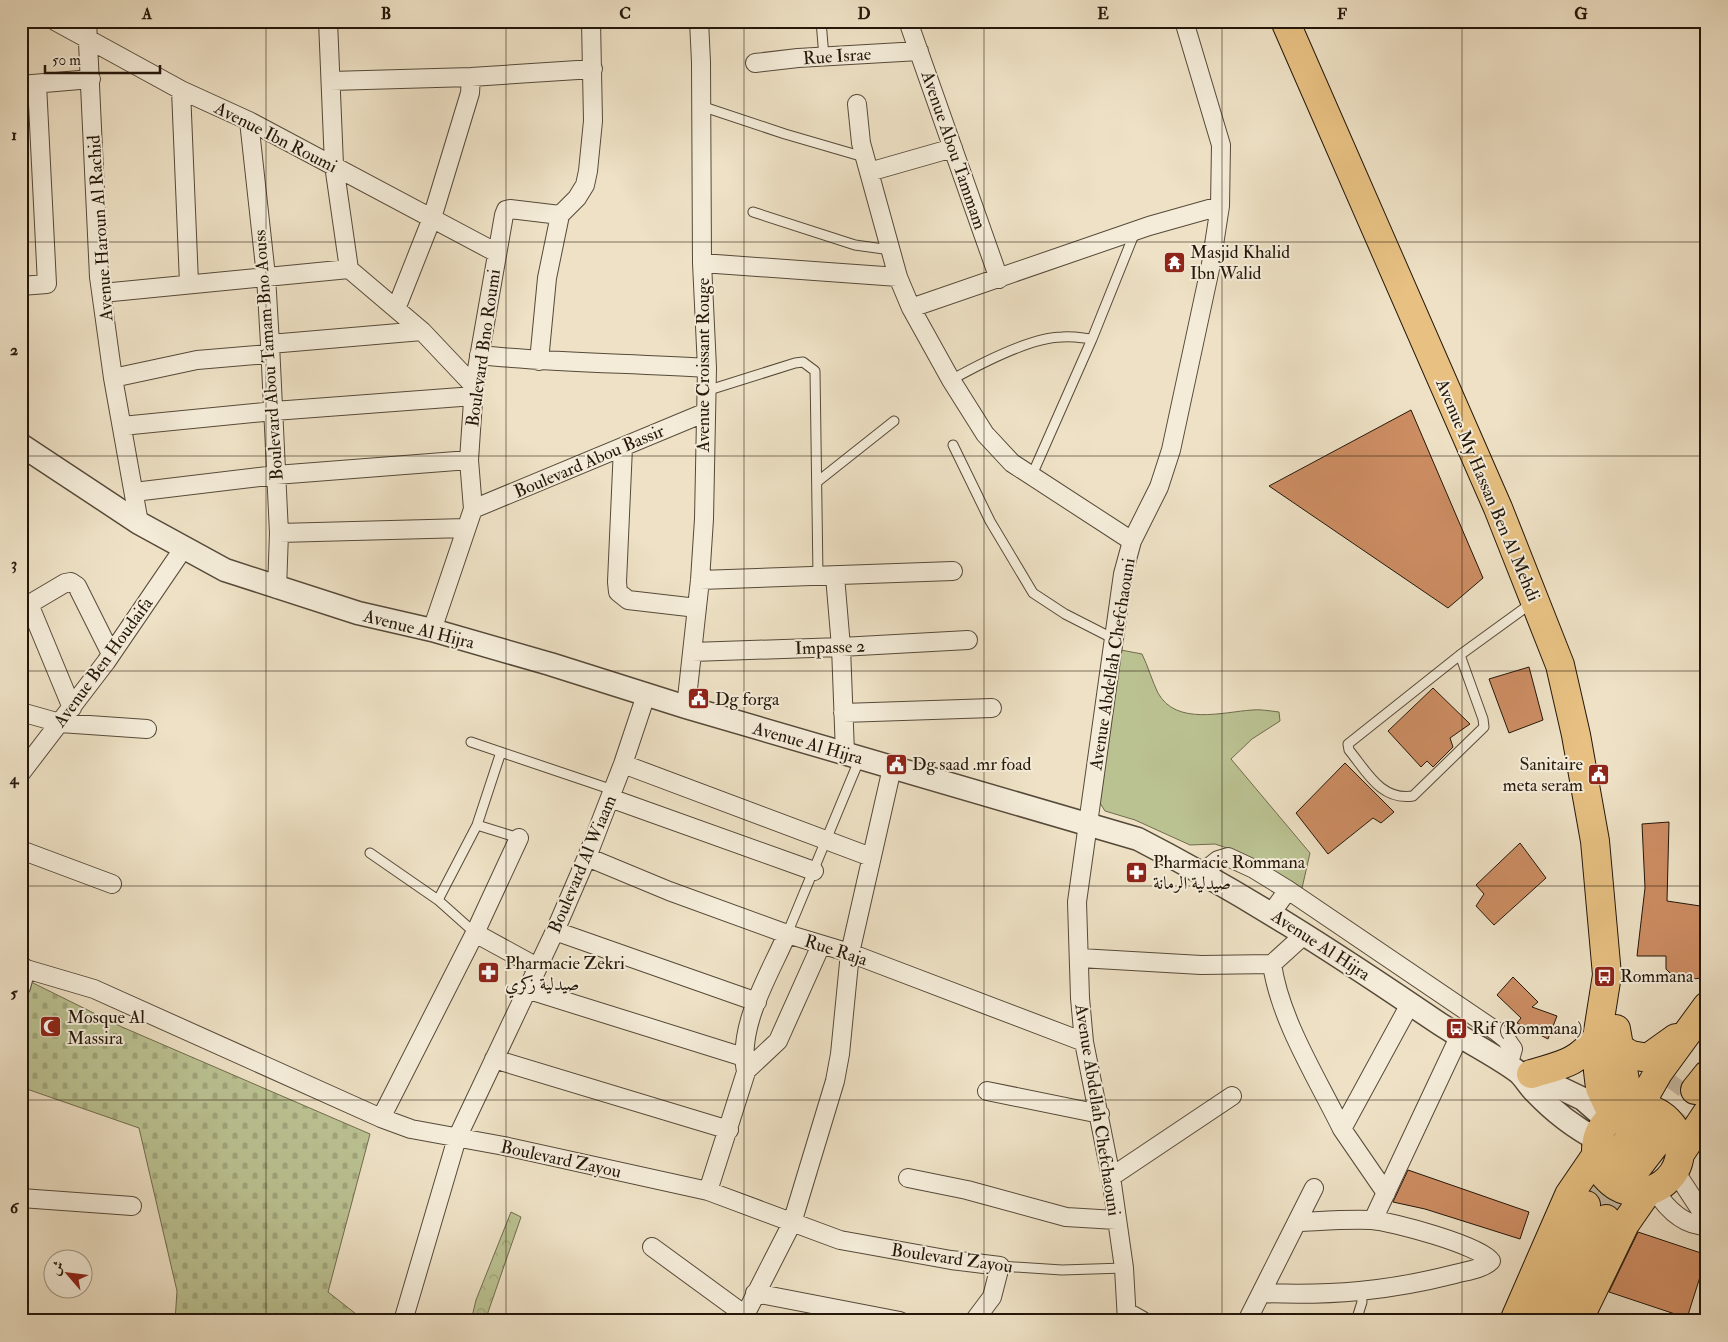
<svg xmlns="http://www.w3.org/2000/svg" width="1728" height="1342" font-family="'IM FELL Double Pica',Amiri,serif">
	<style>
		.green { fill: #bbc292; stroke: #706c4e }
		.cemetery { fill: url(#cemetery-stones); stroke: #706c4e }
		.park { fill: url(#park-crowns); stroke: #706c4e }
		.building { fill: #cd8d63; stroke: #24170a }
		.lines { fill: none; stroke-linecap: round; stroke-linejoin: round }
		.trunk-tunnel { stroke: #c6b9a0; stroke-width: 28; stroke-dasharray: 28 14; stroke-linecap: butt }
		.service-casing { stroke: #564a39; stroke-width: 11 }
		.minor-casing { stroke: #564a39; stroke-width: 20 }
		.tertiary-casing { stroke: #564a39; stroke-width: 25 }
		.primary-casing { stroke: #24170a; stroke-width: 30 }
		.trunk-casing { stroke: #24170a; stroke-width: 30 }
		.service { stroke: #f4ecd9; stroke-width: 9 }
		.minor { stroke: #f4ecd9; stroke-width: 18 }
		.tertiary { stroke: #f4ecd9; stroke-width: 22 }
		.primary { stroke: #e7c082; stroke-width: 28 }
		.trunk { stroke: #e7c082; stroke-width: 28 }
		.grid { fill: none; stroke: #24170a; stroke-width: 1; stroke-opacity: 0.55 }
		.labels { text-anchor: middle; stroke-width: 4; stroke-linejoin: round; paint-order: stroke }
		.street-label { font-size: 18px; fill: #24170a; stroke: #f4ecd9 }
		.poi-label { font-size: 18px; fill: #24170a; stroke: #f4ecd9; text-anchor: start }
		.neatline { fill: none; stroke: #24170a; stroke-width: 2 }
		.grid-label { font-size: 16px; text-anchor: middle; font-weight: bold; fill: #24170a }
	</style>
	<defs>
		<pattern id="cemetery-stones" width="16" height="16" patternUnits="userSpaceOnUse" patternTransform="scale(1.25)"><rect width="16" height="16" fill="#bbc292"/><path d="M2 7V4a2 2 0 0 1 4 0v3zM10 15v-3a2 2 0 0 1 4 0v3z" fill="#a1a67d"/></pattern>
		<pattern id="park-crowns" width="20" height="18" patternUnits="userSpaceOnUse" patternTransform="scale(1.25)"><rect width="20" height="18" fill="#bbc292"/><path d="M2 6a3 3 0 1 1 6 0M12 15a3 3 0 1 1 6 0" fill="none" stroke="#a1a67d"/></pattern>
	</defs>
	<rect width="100%" height="100%" fill="#eee1c5"/>
	<filter id="stains"><feTurbulence type="fractalNoise" baseFrequency=".004" numOctaves="4"/><feColorMatrix values="0 0 0 0 .2 0 0 0 0 .09 0 0 0 0 .02 0 0 0 .5 -.17"/></filter>
	<radialGradient id="worn" r=".72"><stop offset=".6" stop-color="#630" stop-opacity="0"/><stop offset="1" stop-color="#630" stop-opacity=".3"/></radialGradient>
	<path class="green" d="M1121,650L1142,654C1148,666 1152,681 1158,693C1176,726 1223,712 1252,710C1260,709 1270,711 1279,712L1280,721L1252,739L1231,759L1310,853L1300,897L1230,849L1215,844L1190,845L1135,820L1105,811L1100,803Z"/>
	<path class="cemetery" d="M31,982L122,1027L370,1134L328,1292L365,1321H175L177,1291L139,1128L21,1087V1023Z"/>
	<path class="park" d="M511,1212L521,1217L485,1321H471L476,1300Z"/>
	<path class="building" d="M1411,410L1483,578L1448,608L1269,486Z
		M1529,667L1543,720L1509,733L1489,679Z
		M1433,688L1470,724L1450,738L1453,747L1433,767L1427,761L1421,767L1388,731Z
		M1345,763L1394,812L1381,823L1373,818L1328,854L1296,813Z
		M1669,822L1667,901L1707,907V977L1688,980L1675,978L1666,969V956H1637L1645,888L1642,824Z
		M1520,843L1546,878L1494,925L1476,906L1484,894L1476,885Z
		M1513,977L1538,1002L1532,1007L1557,1016L1548,1039L1517,1023L1521,1018L1497,995Z
		M1408,1170L1529,1212L1520,1239L1425,1209L1393,1202Z
		M1638,1232L1707,1255L1687,1318L1609,1292Z"/>
	<g class="lines">
		<path class="trunk-tunnel" d="M1642,1121L1676,1076
			M1663,1134L1695,1090
			M1586,1205L1613,1161
			M1606,1219L1633,1173"/>
		<defs>
			<path id="service" d="M821,21L824,57
				M701,106L785,134L864,157
				M753,212L855,245L891,250
				M951,380C978,365 1030,337 1062,337C1072,336 1082,338 1092,339
				M706,391L795,363L803,362L815,371L818,576
				M953,445L990,521L1033,593L1065,614L1114,639
				M1032,475L1092,339L1135,232
				M817,482L894,421
				M1460,655L1483,719L1484,727L1413,796C1381,801 1367,772 1349,750L1348,744L1460,655L1533,602
				M471,742L613,790
				M477,825L519,838
				M370,853L438,900L475,933
				M438,900L477,825L501,752
				M787,934L860,758
				M1000,1266L1062,1270L1124,1268
				M1356,1321L1362,1302L1361,1292"/>
			<path id="minor" d="M55,21L181,90L249,121L497,253
				M87,21L99,277L113,378L139,523
				M328,21L334,165L349,269L422,331L474,386
				M908,21L999,279
				M755,63L798,58L919,51
				M331,81L471,77L593,69
				M21,85L91,79
				M181,90L189,283
				M857,104L861,143L898,277L911,308L951,380L985,434L1012,463L1132,541
				M249,121L266,276L270,344L279,533L277,589
				M869,172L953,148
				M702,263L898,277
				M21,286L47,284L37,84
				M102,293L349,269
				M911,308L1149,226L1220,206
				M396,309L432,218L470,93L471,77
				M270,344L422,331
				M479,355C555,363 630,363 707,368
				M539,361L547,278L560,215
				M113,378L197,360L269,354
				M122,426L274,411L474,396
				M623,447L617,582L618,592L628,600L697,608
				M134,492L276,475L469,460
				M473,509L704,413
				M279,533L466,528
				M835,576L841,647L845,753
				M700,580L953,571
				M29,604L72,708
				M21,609L65,583L71,582L77,586L111,654
				M432,630L473,509L469,460L474,386L504,215L506,210L510,209L560,215L577,198L585,185L588,171L593,121L591,21
				M692,652L841,647L968,640
				M686,707L700,580L704,519L707,368L702,263L701,62L699,21
				M21,712L60,723L147,729
				M843,713L992,708
				M623,764L871,857
				M21,773L106,662L183,549
				M610,798L814,871
				M21,850L112,884
				M587,857L669,891L787,934L850,953L1084,1042
				M1203,872L1218,860L1228,857L1254,869L1288,890L1496,1031L1506,1039L1513,1049L1508,1066
				M1272,912L1288,890
				M555,931L757,1002
				M475,933L537,967
				M1305,934L1272,964C1280,1020 1317,1078 1342,1129
				M1080,958L1201,965L1272,964
				M21,965L26,969L94,989L381,1118L411,1129L504,1146L708,1191L840,1240L951,1260L1000,1266L992,1297L974,1321
				M21,987L26,969
				M526,989L753,1060
				M494,1059L729,1130
				M746,1071L778,1041L821,945
				M987,1091L1100,1114
				M381,1118L475,933L519,838
				M1675,1171L1707,1220
				M1111,1177L1232,1096
				M908,1178L967,1190L1066,1217L1116,1220
				M1654,1189C1666,1208 1683,1226 1707,1226
				M708,1191L746,1072C737,1025 769,976 787,934
				M1386,1193L1342,1129L1410,1004
				M21,1198L132,1206
				M1373,1220L1459,1037
				M652,1247L745,1315
				M755,1293L900,1321
				M1262,1293C1332,1296 1388,1291 1455,1274C1466,1271 1483,1269 1491,1261C1482,1246 1391,1221 1371,1220C1347,1219 1322,1221 1298,1222
				M1127,1312L1143,1321
				M403,1321L457,1138L555,931L587,857L623,764L646,695
				M742,1321L792,1223L835,1081L840,1054L850,953L892,768
				M1127,1321L1124,1268L1111,1177L1084,1042L1080,998L1077,902L1123,574L1132,541L1159,487L1171,450L1211,264L1220,206L1221,145L1184,21
				M1247,1321L1314,1188"/>
			<path id="tertiary" d="M21,445L139,523L225,570L358,613L432,630L550,664L686,707L1138,839C1243,893 1337,954 1434,1020C1460,1038 1494,1054 1518,1072C1524,1077 1529,1086 1535,1092C1554,1112 1573,1127 1598,1140
				M1531,1074L1583,1099L1608,1121"/>
			<path id="primary" d="M1285,21L1498,508L1560,665L1576,735L1595,841L1607,975L1597,1038L1598,1071L1600,1088L1613,1116
				M1616,1029L1630,1109
				M1531,1074C1561,1065 1576,1064 1597,1038"/>
			<path id="trunk" d="M1617,1047L1631,1055L1648,1058L1676,1038
				M1695,1090L1707,1075
				M1638,1108L1658,1073L1707,1006
				M1596 1150a42 42 0 1 1 84 0a42 42 0 1 1-84 0Z
				M1680,1154L1707,1113
				M1613,1161L1642,1121
				M1633,1173L1663,1134
				M1514,1321L1569,1195L1597,1154
				M1535,1321L1576,1224L1586,1205
				M1558,1321L1606,1219
				M1578,1321L1625,1224L1648,1191"/>
		</defs>
		<use href="#service" class="service-casing"/>
		<use href="#minor" class="minor-casing"/>
		<use href="#tertiary" class="tertiary-casing"/>
		<use href="#primary" class="primary-casing"/>
		<use href="#trunk" class="trunk-casing"/>
		<use href="#service" class="service"/>
		<use href="#minor" class="minor"/>
		<use href="#tertiary" class="tertiary"/>
		<use href="#primary" class="primary"/>
		<use href="#trunk" class="trunk"/>
	</g>
	<path class="grid" d="M266,21V1321M506,21V1321M744,21V1321M984,21V1321M1222,21V1321M1462,21V1321M21,242H1707M21,456H1707M21,671H1707M21,886H1707M21,1100H1707"/>
	<defs>
		<symbol id="temple-square" viewBox="-11 -11 22 22"><rect x="-9" y="-9" width="18" height="18" rx="4" fill="#8f2418" stroke="#f4ecd9"/><path d="M0-6L5-2H3V0L6.5 2.5H4V6H1.5V3h-3V6H-4V2.5H-6.5L-3 0V-2H-5Z" fill="#fff"/></symbol>
		<symbol id="civic-square" viewBox="-11 -11 22 22"><rect x="-9" y="-9" width="18" height="18" rx="4" fill="#8f2418" stroke="#f4ecd9"/><path d="M-.6-6.5H3V-4.5H.6V-3L4-1V1h2V6H-6V1h2V-1L-.6-3ZM-1.2 2.5V6h2.4V2.5Z" fill="#fff"/></symbol>
		<symbol id="pharmacy-square" viewBox="-11 -11 22 22"><rect x="-9" y="-9" width="18" height="18" rx="4" fill="#8f2418" stroke="#f4ecd9"/><path d="M-2-6h4v4h4v4h-4v4h-4v-4h-4v-4h4Z" fill="#fff"/></symbol>
		<symbol id="bus-square" viewBox="-11 -11 22 22"><rect x="-9" y="-9" width="18" height="18" rx="4" fill="#8f2418" stroke="#f4ecd9"/><path d="M-5-6H5V4H4V6H2V4H-2V6H-4V4H-5ZM-3.5-4V0h7V-4ZM-3.5 1.2v1.5H-2V1.2ZM2 1.2v1.5H3.5V1.2Z" fill="#fff"/></symbol>
		<symbol id="mosque-square" viewBox="-11 -11 22 22"><rect x="-9" y="-9" width="18" height="18" rx="4" fill="#8f2418" stroke="#f4ecd9"/><path d="M3.5-4.9A6 6 0 1 0 3.5 4.9A5 5 0 1 1 3.5-4.9Z" fill="#fff"/></symbol>
	</defs>
	<g fill-rule="evenodd">
		<use href="#temple-square" x="1162" y="250" width="25" height="25"/>
		<use href="#civic-square" x="686" y="686" width="25" height="25"/>
		<use href="#civic-square" x="884" y="752" width="25" height="25"/>
		<use href="#civic-square" x="1586" y="762" width="25" height="25"/>
		<use href="#pharmacy-square" x="1124" y="860" width="25" height="25"/>
		<use href="#pharmacy-square" x="476" y="960" width="25" height="25"/>
		<use href="#bus-square" x="1592" y="964" width="25" height="25"/>
		<use href="#mosque-square" x="38" y="1014" width="25" height="25"/>
		<use href="#bus-square" x="1444" y="1016" width="25" height="25"/>
	</g>
	<g class="labels">
		<g class="street-label">
			<text transform="translate(837 56) rotate(-4)" y="6">Rue Israe</text>
			<text transform="translate(276 137) rotate(27)" y="6">Avenue Ibn Roumi</text>
			<text transform="translate(954 150) rotate(71)" y="6">Avenue Abou Tammam</text>
			<text transform="translate(100 228) rotate(-94)" y="6">Avenue Haroun Al Rachid</text>
			<text transform="translate(483 348) rotate(-82)" y="6">Boulevard Bno Roumi</text>
			<text transform="translate(268 355) rotate(-94)" y="6">Boulevard Abou Tamam Bno Aouss</text>
			<text transform="translate(703 365) rotate(-90)" y="6">Avenue Croissant Rouge</text>
			<text transform="translate(589 461) rotate(-23)" y="6">Boulevard Abou Bassir</text>
			<text transform="translate(1488 490) rotate(67)" y="6">Avenue My Hassan Ben Al Mehdi</text>
			<text transform="translate(419 629) rotate(14)" y="6">Avenue Al Hijra</text>
			<text transform="translate(830 647) rotate(-2)" y="6">Impasse 2</text>
			<text transform="translate(103 662) rotate(-54)" y="6">Avenue Ben Houdaifa</text>
			<text transform="translate(1112 664) rotate(-81)" y="6">Avenue Abdellah Chefchaouni</text>
			<text transform="translate(808 743) rotate(16)" y="6">Avenue Al Hijra</text>
			<text transform="translate(582 864) rotate(-67)" y="6">Boulevard Al Wiaam</text>
			<text transform="translate(1321 945) rotate(33)" y="6">Avenue Al Hijra</text>
			<text transform="translate(836 950) rotate(18)" y="6">Rue Raja</text>
			<text transform="translate(1098 1110) rotate(81)" y="6">Avenue Abdellah Chefchaouni</text>
			<text transform="translate(561 1159) rotate(12)" y="6">Boulevard Zayou</text>
			<text transform="translate(952 1258) rotate(8)" y="6">Boulevard Zayou</text>
		</g>
		<g class="poi-label">
			<text x="1190" y="258">Masjid Khalid<tspan x="1190" dy="21">Ibn Walid</tspan></text>
			<text x="715" y="705">Dg forga</text>
			<text x="912" y="770">Dg saad .mr foad</text>
			<text x="1583" y="770" text-anchor="end">Sanitaire<tspan x="1583" dy="21">meta seram</tspan></text>
			<text x="1153" y="868">Pharmacie Rommana<tspan x="1153" dy="21">صيدلية الرمانة</tspan></text>
			<text x="505" y="969">Pharmacie Zekri<tspan x="505" dy="21">صيدلية زكري</tspan></text>
			<text x="1620" y="982">Rommana</text>
			<text x="67" y="1023">Mosque Al<tspan x="67" dy="21">Massira</tspan></text>
			<text x="1472" y="1034">Rif (Rommana)</text>
		</g>
	</g>
	<rect width="1728" height="1342" fill="none" stroke="#eee1c5" stroke-width="55"/>
	<g transform="translate(68 1274) rotate(298)"><circle r="24" fill="#f4ecd9" stroke="#a19786"/>
	<path d="M0-4L9 19L0 12L-9 19Z" fill="#8f2418"/>
	<text y="-8" font-size="14" font-weight="bold" text-anchor="middle" fill="#24170a">ش</text>
	</g>
	<path d="M45 65v8h115v-8" fill="none" stroke="#24170a" stroke-width="2.5"/>
	<text x="52" y="65" font-size="15" fill="#24170a" stroke="#f4ecd9" stroke-width="4" paint-order="stroke">50 m</text>
	<rect x="28" y="28" width="1672" height="1286" class="neatline"/>
	<g class="grid-label">
		<text x="147" y="19">A</text>
		<text x="386" y="19">B</text>
		<text x="625" y="19">C</text>
		<text x="864" y="19">D</text>
		<text x="1103" y="19">E</text>
		<text x="1342" y="19">F</text>
		<text x="1581" y="19">G</text>
		<text x="14" y="140">1</text>
		<text x="14" y="355">2</text>
		<text x="14" y="569">3</text>
		<text x="14" y="784">4</text>
		<text x="14" y="998">5</text>
		<text x="14" y="1213">6</text>
	</g>
	<rect width="100%" height="100%" filter="url(#stains)"/>
	<rect width="100%" height="100%" fill="url(#worn)"/>
</svg>
